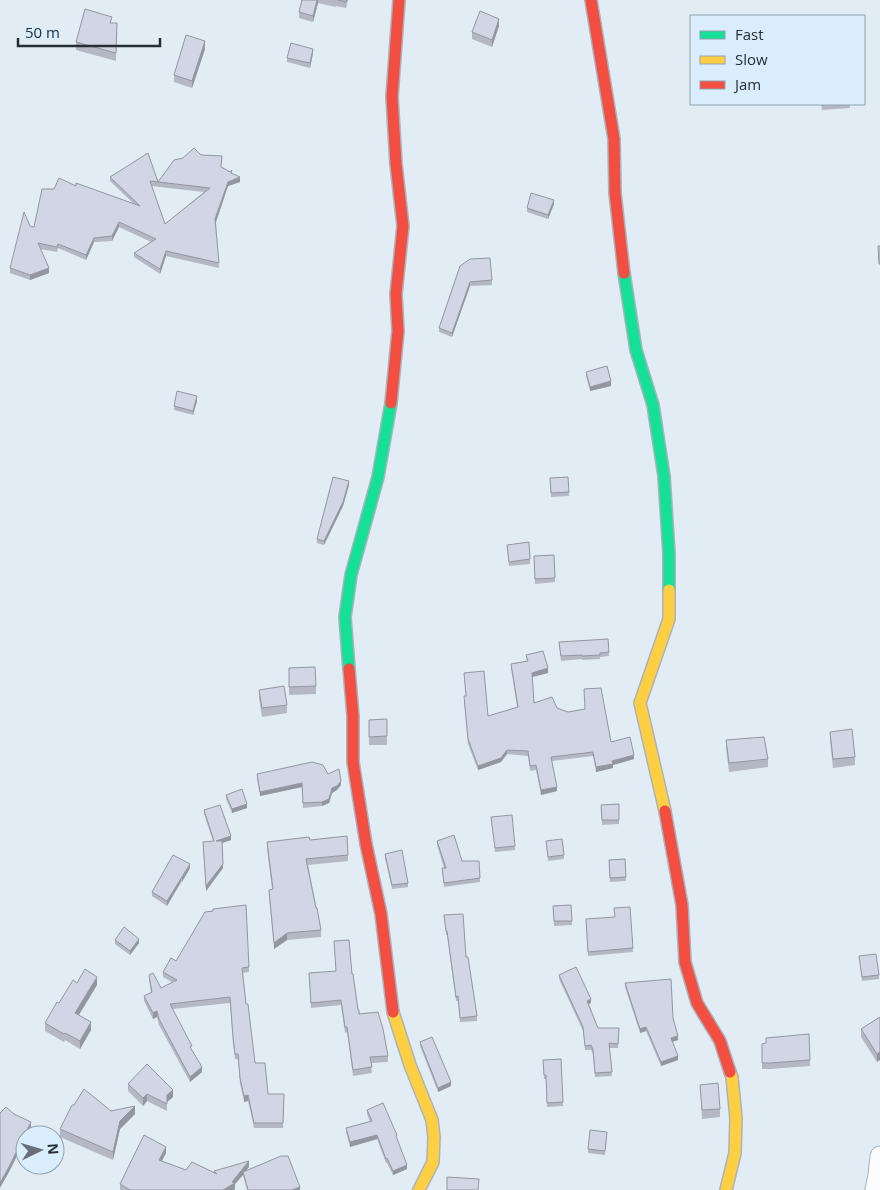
<svg xmlns="http://www.w3.org/2000/svg" width="880" height="1190" font-family="'Open Sans',sans-serif">
	<style>
		.lines { fill: none; stroke-linecap: round; stroke-linejoin: round }
		.street-casing { stroke: #aab3ba; stroke-width: 21 }
		.fast-casing { stroke: #aab3ba; stroke-width: 14 }
		.slow-casing { stroke: #aab3ba; stroke-width: 14 }
		.jam-casing { stroke: #aab3ba; stroke-width: 14 }
		.street { stroke: #fbfcfd; stroke-width: 19 }
		.fast { stroke: #16e098; stroke-width: 11 }
		.slow { stroke: #ffcf43; stroke-width: 11 }
		.jam { stroke: #f24e42; stroke-width: 11 }
		.wall { fill: #b3b8c4; fill-rule: evenodd }
		.shaded-wall { fill: #9296a0 }
		.building { fill: #d0d6e4; stroke: #9296a0; fill-rule: evenodd }
	</style>
	<rect width="100%" height="100%" fill="#e2ecf4"/>
	<g class="lines">
		<defs>
			<path id="street" d="M875,1190L878,1175L880,1156"/>
			<path id="fast" d="M624,273L636,350L653,405L664,476L669,554V590
				M349,669L345,617L351,575L378,477L391,403"/>
			<path id="slow" d="M665,811L640,703L669,619V590
				M393,1012L410,1065L432,1120L434,1137L433,1162L419,1190
				M726,1190L735,1153L736,1118L732,1077L730,1072"/>
			<path id="jam" d="M591,0L614,139L615,193L624,273
				M391,403L398,331L396,294L403,226L396,164L392,97L399,0
				M349,669L353,716V762L366,844L381,914L393,1012
				M665,811L682,905L685,962L697,1003L720,1041L730,1072"/>
		</defs>
		<use href="#street" class="street-casing"/>
		<use href="#fast" class="fast-casing"/>
		<use href="#slow" class="slow-casing"/>
		<use href="#jam" class="jam-casing"/>
		<use href="#street" class="street"/>
		<use href="#fast" class="fast"/>
		<use href="#slow" class="slow"/>
		<use href="#jam" class="jam"/>
	</g>
	<path class="wall" d="M302,0H348L346,8L336,6V7L318,3L313,22L299,18V12Z
		M112,23H117L116,61L76,50V42Z
		M499,26L492,47L472,39V32Z
		M205,49L192,88L174,82V75Z
		M313,53L310,68L287,62V58Z
		M821,104H850V108L822,110Z
		M201,155L232,173L240,182L228,186L216,223L219,268L166,256L160,274L134,257V253L151,242L119,227L112,241L94,242L86,260L58,248L57,252L40,249L49,273L30,280L10,273V268L30,226L34,227L54,189L76,186L133,203L110,181V177L158,182ZM151,186L204,192L165,224Z
		M554,204L548,219L527,212V208Z
		M460,266L492,280V285L470,286L452,337L439,332V328Z
		M586,372L611,386L590,391L586,376Z
		M197,401L193,415L174,410V406Z
		M568,477L569,496L551,497L550,478Z
		M349,485L343,506L324,545L317,543V539Z
		M507,545L530,559V564L509,566Z
		M554,555L555,582L535,584L534,560Z
		M608,639L609,656L600,657V659L582,660V659L561,661L559,646Z
		M526,655L548,673L532,677L534,703L557,708L611,742L634,759L613,765V768L596,772L593,756L552,761L557,791L541,795L536,770L530,771L528,756L507,754L501,762L478,770L468,744L464,701V696H466L464,673L488,716L517,707L511,668V664L527,661Z
		M289,668L316,686V694L289,695Z
		M259,690L287,705V713L262,717L259,698Z
		M387,719V745H369V720Z
		M830,732L855,757V765L833,768L830,740Z
		M726,740L768,759V767L729,772L726,748Z
		M257,774H328L341,785L337,790L332,793L329,803L322,806L303,808L302,787L260,796L257,778Z
		M226,795L247,808L232,813L226,799Z
		M619,804V824L602,825L601,805Z
		M204,810L231,840L222,843L223,868L206,891L203,842L213,841L204,814Z
		M491,817L515,846V850L495,852Z
		M310,840L348,855V861L308,865L321,930V937L287,940L274,949L269,896V890L272,889L267,849V842Z
		M437,841L462,861H479L480,882L444,887L442,868H444L437,845Z
		M546,841L564,855V859L548,861Z
		M385,854L408,883V887L392,889L385,858Z
		M609,864L626,877V881L610,882Z
		M190,868L167,906L152,896V892Z
		M571,905L572,925L554,926L553,906Z
		M630,907L633,952L588,956L586,923L615,917Z
		M444,915L466,957L477,1016V1021L460,1022L458,1001H456L447,935H446Z
		M115,940L139,943L130,955L115,944Z
		M859,956L879,975V979L862,981Z
		M176,961L249,967V972L243,973L246,1004L255,1063L268,1094H284L283,1128H254L248,1101L244,1102L240,1083L238,1059H235L233,1043L230,1003L172,1009L202,1072L190,1082L159,1025L157,1017L153,1019L144,1001V996L151,992L149,980V975L161,988L172,982L163,977V972Z
		M309,973L352,974L358,1010L388,1056V1062L371,1063L372,1073L353,1076L347,1032L345,1033L341,1005L311,1008Z
		M559,975L591,1003L589,1004L598,1028H619L618,1048H609L612,1076L595,1077L593,1054L591,1050H585L583,1031L559,979Z
		M77,983L97,985L79,1015L91,1030L80,1049L65,1040L64,1042L45,1031V1023L59,1003Z
		M625,983L673,1018L678,1040L672,1042L678,1060L661,1066L646,1031L640,1033L625,987Z
		M880,1017L877,1062L861,1037V1029Z
		M420,1042L451,1086L438,1092L420,1046Z
		M766,1043L810,1060V1066L770,1069H762V1044Z
		M561,1059L563,1106L547,1107L546,1079H544L543,1060Z
		M128,1084L173,1097L167,1102V1111L147,1101L143,1106L128,1091Z
		M700,1085L720,1109V1117L702,1119Z
		M74,1105L135,1114L120,1129L113,1160L60,1137V1129Z
		M367,1110L397,1138L407,1169L393,1175L387,1163H386L377,1139L350,1147L346,1132V1128L370,1122L367,1114Z
		M607,1136L605,1155L588,1153V1149Z
		M166,1153L162,1161L186,1170L214,1172V1171L249,1167L246,1171L300,1190H247L243,1175L235,1184V1189L234,1190H120V1184Z"/>
	<path class="shaded-wall" d="M317,0H318V3L313,22V16Z
		M499,19V26L492,47V40Z
		M205,41V49L192,88V81Z
		M313,49V53L310,68V63Z
		M240,177V182L228,186L215,224V219L228,182Z
		M554,200V204L548,219V215Z
		M119,222V227L112,241V236Z
		M94,238V242L86,260V255Z
		M166,251V256L160,274V269Z
		M49,268V273L30,280V275Z
		M470,282V286L452,337V333Z
		M611,381V386L590,391V387Z
		M197,396V401L193,415V411Z
		M349,481V485L343,506L324,545V541Z
		M548,668V673L532,677V673Z
		M507,750V754L501,762L478,770V766Z
		M634,755V759L613,765V768L596,772V767L612,761Z
		M341,781V785L337,790L332,793L329,803L322,806V802L332,788Z
		M302,783V787L260,796V792Z
		M557,787V791L541,795V790Z
		M247,804V808L232,813V809Z
		M231,836V840L216,845V841Z
		M190,864V868L182,882V878Z
		M223,864V868L206,891V886Z
		M181,877V881L167,906V901Z
		M287,933V940L274,949V943Z
		M139,939V943L130,955V951Z
		M97,977V985L75,1021V1013Z
		M591,999V1003L587,1005V1001Z
		M157,1011V1017L153,1019V1013Z
		M91,1022V1030L80,1049V1041Z
		M646,1027V1031L640,1033V1029Z
		M678,1036V1040L671,1042V1038Z
		M880,1052V1060L877,1062V1054Z
		M678,1056V1060L661,1066V1062Z
		M202,1067V1072L190,1082V1077Z
		M451,1082V1086L438,1092V1088Z
		M173,1090V1097L167,1102V1111V1095Z
		M147,1094V1101L143,1106V1098Z
		M248,1095V1101L244,1102V1096Z
		M135,1106V1114L120,1129L113,1160V1152L120,1121Z
		M31,1122V1127L27,1135H25V1140L9,1172L0,1188V1183Z
		M377,1135V1139L350,1147V1142Z
		M166,1147V1153L159,1166V1160Z
		M249,1161V1167L244,1174L243,1172V1175L235,1184V1189L234,1190H223L232,1182Z
		M407,1165V1169L393,1175V1171Z
		M300,1187V1190H292Z"/>
	<path class="building" d="M302,0H317L313,16L299,12Z
		M338,0H347L346,2Z
		M85,9L112,17L110,23H117L116,53L76,42Z
		M480,11L499,19L492,40L472,32Z
		M186,35L205,41L192,81L174,75Z
		M291,43L313,49L310,63L287,58Z
		M194,148L201,155L222,156L221,167L230,172L232,170L231,173L240,177L228,182L215,219L219,263L166,251L160,269L134,253L156,239L119,222L112,236L94,238L86,255L58,244L57,247L38,243L49,268L30,275L10,268L24,212L30,226L34,227L42,189H54L59,178L76,186V183L140,206L110,177L148,153L158,182L174,160L183,158ZM150,181L210,188L165,224Z
		M531,193L554,200L548,215L527,208Z
		M878,246H880V264H879Z
		M490,258L492,280L470,282L452,333L439,328L460,266L470,259Z
		M607,366L611,381L590,387L586,372Z
		M177,391L197,396L193,411L174,406Z
		M333,477L349,481L343,502L324,541L317,539Z
		M568,477L569,492L551,493L550,478Z
		M529,542L530,559L509,562L507,545Z
		M554,555L555,578L535,579L534,556Z
		M608,639L609,652L600,653V655L582,656V655L561,656L559,642Z
		M543,651L548,668L532,673L534,703L552,697L557,708L568,712L585,709L584,689L601,688L611,742L630,737L634,755L612,761L613,764L596,767L593,752L551,757L557,787L541,790L536,765L530,766L528,751L507,750L501,758L478,766L468,739L464,696H466L464,673L484,671L488,716L518,707L511,664L528,661L526,655Z
		M315,667L316,686L289,687V668Z
		M284,686L287,705L262,708L259,690Z
		M387,719V736L369,737V720Z
		M852,729L855,757L833,759L830,732Z
		M764,737L768,759L729,763L726,740Z
		M312,762L323,765L328,774L339,769L341,781L337,786L332,788L329,799L322,802L303,803L302,783L260,792L257,774Z
		M242,789L247,804L232,809L226,795Z
		M619,804V820H602L601,805Z
		M220,805L231,836L216,841H222L223,864L206,886L203,842L214,841L204,810Z
		M512,815L515,846L495,848L491,817Z
		M454,835L462,861H479L480,878L444,883L442,868H446L437,841Z
		M347,836L348,855L306,859L316,908H317L321,930L287,933L274,943L269,890L273,889L267,842L309,837L310,840Z
		M562,839L564,855L548,857L546,841Z
		M402,850L408,883L392,885L385,854Z
		M173,855L190,864L167,901L152,892Z
		M625,859L626,877L610,878L609,860Z
		M246,905L249,967L242,968L246,1004H248L255,1063H265L268,1094H284L283,1123H254L248,1095L244,1096L240,1078L238,1054H235L233,1037L230,997L170,1004L192,1046L190,1047L202,1067L190,1077L159,1019L157,1011L153,1013L144,996L152,992L149,975L153,973L161,988L177,980L163,972L171,958L176,961L205,912L213,911V909Z
		M571,905L572,921H554L553,906Z
		M630,907L633,948L588,952L586,919L615,917L614,908Z
		M463,914L466,957H468L477,1016L460,1018L458,996L456,997L447,931H446L444,915Z
		M124,927L139,939L130,951L115,940Z
		M349,940L352,974H353L358,1010H359V1014L378,1012L383,1029L388,1056L370,1057L372,1067L353,1070L347,1027H345L341,1000L311,1003L309,973L336,971L334,941Z
		M876,954L879,975L862,977L859,956Z
		M576,967L591,999L587,1001L598,1028H619L618,1044L609,1043L612,1072L595,1073L593,1050L591,1045L585,1046L583,1027L559,975Z
		M85,969L97,977L75,1013L91,1022L80,1041L65,1033L64,1034L45,1023L57,1002L59,1003L73,980L77,983Z
		M671,979L673,1018L678,1036L671,1038L678,1056L661,1062L646,1027L640,1029L625,983Z
		M880,1017V1052L877,1054L861,1029Z
		M809,1034L810,1060L770,1063H762V1044L766,1043V1038Z
		M432,1037L451,1082L438,1088L420,1042Z
		M561,1059L563,1102L547,1103L546,1075H544L543,1060Z
		M147,1064L173,1090L167,1095V1104L147,1094L143,1098L128,1084Z
		M718,1083L720,1109L702,1110L700,1085Z
		M84,1089L111,1111L135,1106L120,1121L113,1152L60,1129L72,1105H74Z
		M383,1103L397,1135L396,1136L407,1165L393,1171L387,1158L386,1159L377,1135L350,1142L346,1128L372,1121L367,1110Z
		M6,1107L14,1114L31,1122L9,1167L0,1183V1113Z
		M590,1130L607,1132L605,1151L588,1149Z
		M144,1135L166,1147L159,1160L186,1170L192,1162L217,1174L214,1171L249,1161L232,1182L235,1183L223,1190H130L120,1184Z
		M281,1156H288L300,1187L292,1190H248L243,1172Z
		M447,1177L479,1179L478,1190H447Z"/>
	<rect x="690" y="15" width="175" height="90" fill="#daedfc" stroke="#92a1ac"/>
	<rect x="700" y="31" width="25" height="8" fill="#16e098" stroke="#92a1ac"/>
	<text x="735" y="40" font-size="15" fill="#252e35">Fast</text>
	<rect x="700" y="56" width="25" height="8" fill="#ffcf43" stroke="#92a1ac"/>
	<text x="735" y="65" font-size="15" fill="#252e35">Slow</text>
	<rect x="700" y="81" width="25" height="8" fill="#f24e42" stroke="#92a1ac"/>
	<text x="735" y="90" font-size="15" fill="#252e35">Jam</text>
	<g transform="translate(40 1150) rotate(85)"><circle r="24" fill="#daedfc" stroke="#92a1ac"/>
	<path d="M0-4L9 19L0 12L-9 19Z" fill="#677078"/>
	<text y="-8" font-size="14" font-weight="bold" text-anchor="middle" fill="#252e35">N</text>
	</g>
	<path d="M18 38v8h142v-8" fill="none" stroke="#252e35" stroke-width="2.5"/>
	<text x="25" y="38" font-size="15" fill="#252e35" stroke="#daedfc" stroke-width="4" paint-order="stroke">50 m</text>
</svg>
